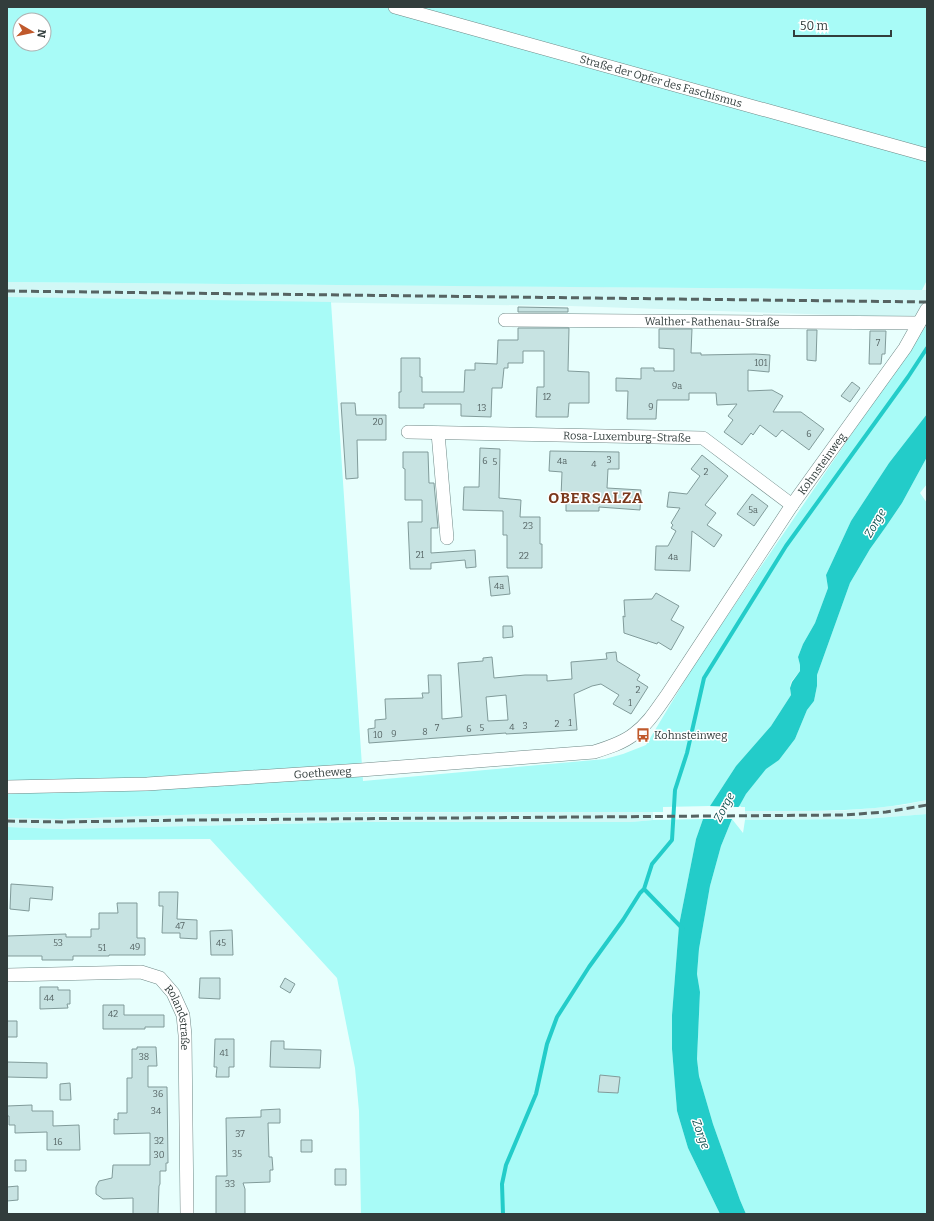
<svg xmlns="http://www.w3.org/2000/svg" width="934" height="1221" font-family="Bitter,serif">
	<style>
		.built { fill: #d2f8f6 }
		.green { fill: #a8fbf7; fill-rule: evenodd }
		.water { fill: #23ccc9 }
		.pier { fill: #e8fffd }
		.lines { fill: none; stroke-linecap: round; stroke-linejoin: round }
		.stream { stroke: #23ccc9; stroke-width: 4 }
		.building { fill: #c7e3e2; stroke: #819b9a; fill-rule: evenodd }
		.street-casing { stroke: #6f8987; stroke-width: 14 }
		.street { stroke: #fff; stroke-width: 13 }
		.rail { stroke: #566362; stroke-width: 3; stroke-dasharray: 8 4; stroke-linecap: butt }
		.labels { text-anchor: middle; stroke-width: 3; stroke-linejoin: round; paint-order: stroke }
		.number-label { font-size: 9px; fill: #576666 }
		.street-label { font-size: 11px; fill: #323d3c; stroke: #fff }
		.poi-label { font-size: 11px; fill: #323d3c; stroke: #fff; text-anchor: start }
		.water-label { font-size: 12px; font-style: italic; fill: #115251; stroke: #fff }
		.district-label { font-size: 15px; font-weight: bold; letter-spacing: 1px; fill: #7b391d; stroke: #fff }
	</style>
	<rect width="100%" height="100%" fill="#e8fffd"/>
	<path class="built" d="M7,282L927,290V318L570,306L7,298Z
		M927,800V814L864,819L745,820V811H837L864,809L904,805Z
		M629,811H653V820L631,822H364L61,829L7,827V818L61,819L210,814Z"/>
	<path class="green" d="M7,7H927V280L922,290L7,282ZM20,20H44V44H20Z
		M7,297L331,302L363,781L605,759L623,754L646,745L699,657L927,324V414L889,463L851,521L826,575L828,588L815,623L803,644L798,657L800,665V671L791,682L790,688L791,695L771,726L736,766L710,806L663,807V812H362L210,814L61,819L7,818Z
		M927,457V484L920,493L927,503V800C867,813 806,811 745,811V807H738L746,794L766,768L779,760L795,739L807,710L814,701L817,686V675L850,583L870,549L885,528L902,503Z
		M927,814V1214H746L740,1200L713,1124L699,1076L697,1059L700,992L697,974L699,949L710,886L721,846L732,819L743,833L745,820L864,819Z
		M703,819L696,839L679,925L672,1015V1049L677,1111L688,1148L720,1214H361L359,1111L355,1068L337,978L210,839L7,840V827L61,829L364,822H631L653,820Z"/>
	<path class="water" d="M927,414V457L902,503L885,528L870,549L850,583L817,675V686L814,701L807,710L795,739L779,760L766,769L746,794L732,819L721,846L710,886L699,949L697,974L700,992L697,1059L699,1076L713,1124L740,1200L746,1214H720L688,1148L677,1111L672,1049V1015L679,925L696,839L703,819L710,806L736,766L771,726L791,695L790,688L792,682L800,671V665L798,657L803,644L815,623L828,588L826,575L851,521L889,463Z"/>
	<path class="pier" d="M708,806L738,807L741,806L734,819H701Z"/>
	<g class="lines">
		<path class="stream" d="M644,889L683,929
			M503,1214L502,1184L506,1165L536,1094L547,1044L557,1017L589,967L623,920L640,893L644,889L652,864L672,840L675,790L687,753L704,678L786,546L908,377L927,348"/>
	</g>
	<path class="building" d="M518,307L568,308V312H518Z
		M518,328H569L568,371L589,372V403H569L568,417H536L537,387H544V351H523V363H508V368H504L502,388H492L491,417L461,416V404H424V408H399V392H401V358H420V377H422V392H464L465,370H475V363L497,364L498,340H518Z
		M659,329H692L691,353H701V355L755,354L770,355L769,372L748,370V391L772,390L783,396L773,412H801L824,429L809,450L782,430L776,437L760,425L753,435L751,433L742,445L724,432L733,420L728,416L737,404L717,405L716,393H689V400H657L656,419H627L628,391H616V378L641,379V368H654V371H674V349L659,348Z
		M807,330H817L816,361L807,360Z
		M870,331H886L885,354H882L881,364H869Z
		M852,382L860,388L850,402L841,396Z
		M341,403H355L356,415H386V440H357L358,478L346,479Z
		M480,448L500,449L499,498L521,500L520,517H540V544H542V568H507V535H503V511L463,510L464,487H479Z
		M550,451L619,452V469H608L607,488L641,490L640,510L599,507V511H566V497H561L562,472L549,471Z
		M403,452H428L429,483H434L438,528H431V553L475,550L476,567L466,568L465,560L431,563V569H410L408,522H422V500H405V469L403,468Z
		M702,455L728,476L705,505L716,513L707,525L722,535L714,547L692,531L690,571L655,570L656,546H668L676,531L671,528L673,525L671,523L680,508L667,507L669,492L687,494L700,476L691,469Z
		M752,494L768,506L754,526L737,514Z
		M508,576L510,594L491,596L489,577Z
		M656,593L679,606L671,620L684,627L671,650L658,642L657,644L624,633L623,616L625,617L624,600L652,599Z
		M503,626H512L513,637L503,638Z
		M616,652L617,661L640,675L637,680L648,687L631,714L613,704L619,695L601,684L592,686L574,694L577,730L506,734V733L369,743L368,729L375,728V720L386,719L385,699L423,698L422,693H429L428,675H441L442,719L462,717L458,663L483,661V658L492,657L494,678L525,675H547V681L572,679L571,662L607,659L606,653ZM506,695L508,720L488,721L486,697Z
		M11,884L53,887L52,900L30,898L29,911L10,909Z
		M159,892H178L177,919L197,920V939L180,938V933H162L163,906H159Z
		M117,903H137V938H145V955H109V956H73V960H42V956H7V936L66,934V937H91V929H99V913H118Z
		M232,930L233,955H211L210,931Z
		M200,978H220V999L199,998Z
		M285,978L295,984L290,993L280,987Z
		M40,987H58V990H70V1004H67L68,1008L40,1009Z
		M103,1005H124V1015H164V1027H145V1029H103Z
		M7,1021H17V1037H7Z
		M215,1039H234V1067H229V1077H216L217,1067H214Z
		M271,1041H284V1049L321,1050L320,1068L270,1067Z
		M137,1047H156L157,1066H148V1087H167L168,1163H166V1171H160V1184L159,1186L158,1214H133V1198L103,1199L96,1194V1187L99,1181L112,1178L113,1165H150V1133L114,1134V1119L118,1120V1113H127V1078H132V1049H137Z
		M7,1062L47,1063V1078L7,1077Z
		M600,1075L620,1077L618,1093L598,1092Z
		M70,1083L71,1100H60V1084Z
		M32,1105V1111H53V1126L79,1125L80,1150H47V1132L15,1133V1125H9V1116H7V1106Z
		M280,1109V1123H268L269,1157H272L273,1170H270V1182L243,1183L245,1189V1214H216V1176H227L226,1118L261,1117V1110Z
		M301,1140H312V1152H301Z
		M15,1160H26V1171H15Z
		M335,1169H346V1185H335Z
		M18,1186V1200L7,1201V1187Z"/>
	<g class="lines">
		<defs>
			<g id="street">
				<path id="s1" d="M395,7L927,155"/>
				<path id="s2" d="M505,320L919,323"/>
				<path id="s3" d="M408,432L703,438L792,505"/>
				<path d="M438,433L447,538"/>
				<path id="s4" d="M7,787L147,784L361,770L594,752C607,748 623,743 634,734C648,724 657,709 667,695L792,505L905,348L927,309"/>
				<path id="s5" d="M7,975L141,972L160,978L173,993L183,1015L185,1035L187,1214"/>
			</g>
		</defs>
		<use href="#street" class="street-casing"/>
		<use href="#street" class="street"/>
		<path class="rail" d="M7,291L927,302
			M7,821L62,822L191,820L843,815L886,812L927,805"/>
	</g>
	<defs>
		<symbol id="bus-bare" viewBox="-9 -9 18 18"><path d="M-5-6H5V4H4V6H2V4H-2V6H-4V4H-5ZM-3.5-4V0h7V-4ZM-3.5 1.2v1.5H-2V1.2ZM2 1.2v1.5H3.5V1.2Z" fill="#c0592c" stroke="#fff" stroke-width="2.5" paint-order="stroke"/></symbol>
	</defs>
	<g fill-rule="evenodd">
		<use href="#bus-bare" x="633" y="725" width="20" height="20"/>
	</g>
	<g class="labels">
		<g class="number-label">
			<text x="878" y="346">7</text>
			<text x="761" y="366">101</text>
			<text x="677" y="389">9a</text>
			<text x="547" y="400">12</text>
			<text x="651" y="410">9</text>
			<text x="482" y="411">13</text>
			<text x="378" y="425">20</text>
			<text x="809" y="437">6</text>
			<text x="609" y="463">3</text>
			<text x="485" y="464">6</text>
			<text x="562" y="464">4a</text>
			<text x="495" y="465">5</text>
			<text x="594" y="467">4</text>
			<text x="706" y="475">2</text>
			<text x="753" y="513">5a</text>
			<text x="528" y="529">23</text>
			<text x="420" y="558">21</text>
			<text x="524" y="559">22</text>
			<text x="673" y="560">4a</text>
			<text x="499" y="589">4a</text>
			<text x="638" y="693">2</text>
			<text x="630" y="706">1</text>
			<text x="570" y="726">1</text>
			<text x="557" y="727">2</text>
			<text x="525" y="729">3</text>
			<text x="512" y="730">4</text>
			<text x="437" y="731">7</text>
			<text x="482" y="731">5</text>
			<text x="469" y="732">6</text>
			<text x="425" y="735">8</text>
			<text x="394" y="737">9</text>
			<text x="378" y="738">10</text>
			<text x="180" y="929">47</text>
			<text x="58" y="946">53</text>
			<text x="221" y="946">45</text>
			<text x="135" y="950">49</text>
			<text x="102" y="951">51</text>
			<text x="49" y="1001">44</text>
			<text x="113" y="1017">42</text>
			<text x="224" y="1056">41</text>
			<text x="144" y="1060">38</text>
			<text x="158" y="1097">36</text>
			<text x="156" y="1114">34</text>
			<text x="240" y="1137">37</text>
			<text x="159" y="1144">32</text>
			<text x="58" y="1145">16</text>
			<text x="237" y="1157">35</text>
			<text x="159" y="1158">30</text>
			<text x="230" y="1187">33</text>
		</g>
		<g class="street-label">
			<text dy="4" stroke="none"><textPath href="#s1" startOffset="276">Straße der Opfer des Faschismus</textPath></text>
			<text dy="4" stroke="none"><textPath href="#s2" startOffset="207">Walther-Rathenau-Straße</textPath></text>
			<text dy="4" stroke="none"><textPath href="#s3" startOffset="219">Rosa-Luxemburg-Straße</textPath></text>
			<text dy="4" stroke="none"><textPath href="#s4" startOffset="962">Kohnsteinweg</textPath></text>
			<text dy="4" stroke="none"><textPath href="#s4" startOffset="316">Goetheweg</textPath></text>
			<text dy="4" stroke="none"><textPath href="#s5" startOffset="199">Rolandstraße</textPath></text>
		</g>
		<g class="poi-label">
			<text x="654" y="739">Kohnsteinweg</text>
		</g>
		<g class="water-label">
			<text transform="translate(875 523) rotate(-60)" y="4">Zorge</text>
			<text transform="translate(724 807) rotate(-62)" y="4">Zorge</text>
			<text transform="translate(701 1134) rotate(70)" y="4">Zorge</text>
		</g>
		<g class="district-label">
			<text x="596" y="503">OBERSALZA</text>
		</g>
	</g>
	<rect width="934" height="1221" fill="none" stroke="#323d3c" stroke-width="16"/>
	<g transform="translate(32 32) rotate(99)"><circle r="19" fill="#ffffff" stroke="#adb1b1"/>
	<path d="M0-3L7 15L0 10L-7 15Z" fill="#c0592c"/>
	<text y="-6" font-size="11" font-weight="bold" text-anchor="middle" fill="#323d3c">N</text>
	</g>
	<path d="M794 30v6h97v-6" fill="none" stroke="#323d3c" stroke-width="2"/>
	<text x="800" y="30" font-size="12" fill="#323d3c" stroke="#ffffff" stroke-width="3" paint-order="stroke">50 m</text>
</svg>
